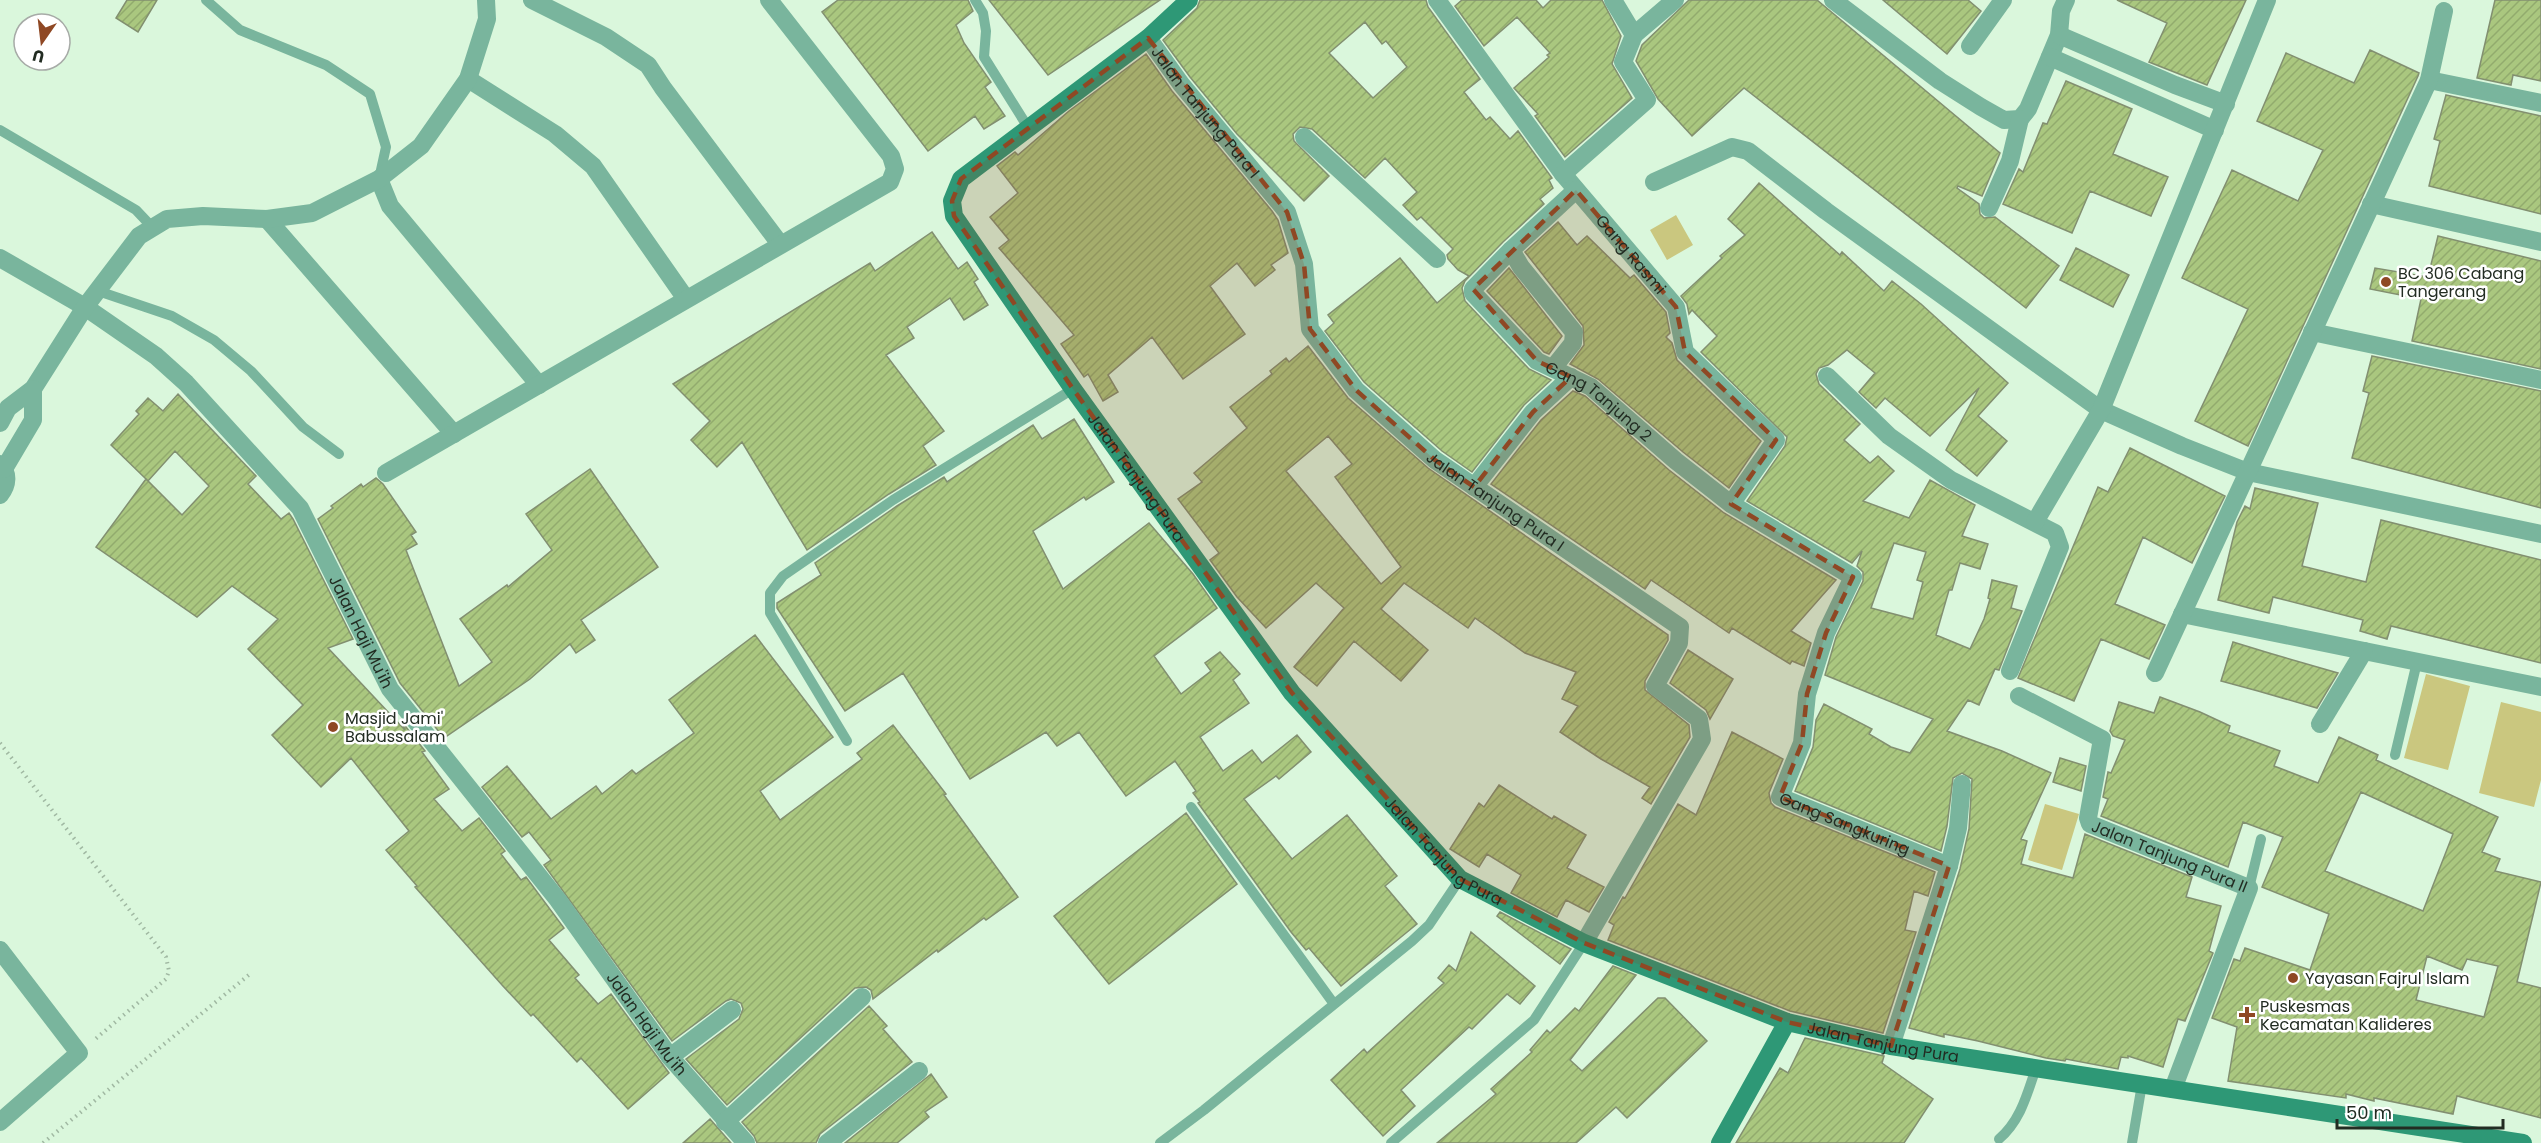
<svg xmlns="http://www.w3.org/2000/svg" width="2541" height="1143" font-family="Poppins,sans-serif">
	<style>
		.pitch { fill: #cac77f }
		.building { fill: url(#building-hatch); stroke: #828f70; stroke-width: 1.5; fill-rule: evenodd }
		.lines { fill: none; stroke-linecap: round; stroke-linejoin: round }
		.path { stroke: #a0b8a2; stroke-width: 4; stroke-dasharray: 1.5 4.5; stroke-linecap: butt }
		.lane { stroke: #79b59d; stroke-width: 10 }
		.street { stroke: #79b59d; stroke-width: 18 }
		.secondary { stroke: #2e9876; stroke-width: 18 }
		.marked { fill: #8f4824; fill-opacity: 0.2; stroke: #8f4824; stroke-width: 4.5; stroke-dasharray: 12 8; stroke-linejoin: round }
		.poi-dot { fill: #8f4824; stroke: #fff; stroke-width: 2 }
		.labels { text-anchor: middle; stroke-width: 5; stroke-linejoin: round; paint-order: stroke }
		.street-label { font-size: 16px; fill: #222c22; stroke: #fff }
		.poi-label { font-size: 16px; fill: #222c22; stroke: #fff; text-anchor: start }
	</style>
	<defs>
		<pattern id="building-hatch" width="6" height="6" patternUnits="userSpaceOnUse" patternTransform="scale(1.5)"><rect width="6" height="6" fill="#aac77f"/><path d="M-1 1l2-2M0 6l6-6M5 7l2-2" fill="none" stroke="#92ab6d"/></pattern>
	</defs>
	<rect width="100%" height="100%" fill="#daf7dc"/>
	<path class="pitch" d="M1676,215L1693,245L1667,260L1650,230Z
		M2426,674L2470,686L2448,770L2404,758Z
		M2501,702L2541,712V780L2534,807L2479,793Z
		M2045,804L2079,814L2062,870L2028,860Z"/>
	<path class="building" d="M127,0H157L138,32L116,18Z
		M838,0H968L973,11L956,25L964,43L991,82L985,87L1005,116L984,129L975,116L928,151L822,12Z
		M989,0H1160L1048,75Z
		M1200,0H1426L1428,7L1480,79L1464,92L1486,120L1490,117L1510,139L1518,131L1552,178L1549,180L1553,188L1540,199L1544,204L1503,242L1465,281L1462,288L1465,301L1529,369L1551,380L1524,405L1472,472L1442,451L1364,382L1325,331L1334,323L1328,315L1400,258L1437,303L1469,276L1458,270L1448,259L1447,255L1453,249L1421,217L1417,220L1403,205L1417,192L1385,158L1365,178L1312,129L1300,127L1293,134L1294,141L1329,176L1304,201L1237,134L1190,77L1163,40L1197,8ZM1365,22L1382,44L1386,41L1407,67L1373,98L1329,53Z
		M1462,0H1536L1543,8L1551,0H1602L1621,36L1612,64L1632,98L1565,157L1535,116L1538,114L1514,88L1549,57L1547,55L1550,53L1517,17L1484,46L1455,6Z
		M1689,0H1817L2000,153L1982,196L1958,186L1957,188L1979,204L1980,214L1984,218L1995,217L2059,266L2026,308L1744,88L1692,136L1658,99L1636,61L1642,45Z
		M1883,0H1968L1981,11L1947,54Z
		M2117,0H2246L2207,85L2149,62L2167,23Z
		M2495,0H2541V81L2513,75L2511,85L2477,78Z
		M2370,50L2419,73L2418,76L2248,446L2195,421L2248,309L2182,278L2232,170L2298,201L2323,150L2257,121L2286,53L2354,83Z
		M1146,54L1172,91L1272,211L1278,220L1288,253L1271,265L1275,270L1255,286L1237,263L1210,286L1245,334L1183,379L1152,337L1108,375L1118,392L1103,401L1088,374L1084,377L1061,344L1074,335L999,248L1009,240L990,217L1018,193L997,166L1015,152L1018,155L1069,111Z
		M2066,81L2132,109L2113,154L2168,177L2151,216L2090,191L2072,233L2003,204L2019,169L2023,172L2043,123L2047,124Z
		M2446,95L2541,116V214L2429,186L2440,141L2434,139Z
		M1759,183L1840,255L1842,252L1884,291L1892,281L1921,304L2008,383L1978,416L2007,441L1977,476L1946,450L1979,388L1930,436L1885,398L1876,408L1859,392L1875,373L1847,350L1828,365L1819,368L1816,374L1819,384L1860,424L1844,440L1870,463L1878,456L1894,471L1863,501L1909,518L1930,480L1975,505L1962,536L1988,544L1980,569L1960,563L1952,590H1949L1936,635L1970,649L1984,619L1990,599L1988,598L1992,580L2017,586L2011,608L2022,611L1999,670L1995,669L1979,705L1968,700L1947,731L2002,751L2051,773L2021,839L2027,841L2021,864L2073,878L2085,834L2192,877L2186,897L2221,906L2209,951L2213,953L2185,1021L2178,1019L2163,1067L2128,1056V1058L2121,1057L2118,1069L2066,1059L2065,1061L2046,1058L1978,1041L1944,1034V1037L1909,1028L1960,869L1969,829L1972,779L1962,773L1953,778L1947,826L1941,851L1795,791L1813,747L1816,720L1824,704L1872,729L1869,734L1891,747L1910,753L1933,719L1825,675L1836,637L1863,581V572L1857,566L1862,551L1852,563L1747,501L1785,446L1787,437L1701,352L1717,336L1692,310L1689,314L1687,304L1681,296L1722,258L1720,256L1745,235L1728,219ZM1894,543L1926,552L1917,580L1923,582L1913,619L1871,608Z
		M1558,222L1577,245L1587,236L1630,278L1634,275L1666,312L1670,333L1666,337L1672,343L1677,360L1761,441L1729,488L1683,452L1598,379L1570,364L1584,345L1583,326L1525,252Z
		M932,232L958,269L967,262L978,279L974,282L988,305L964,320L950,298L907,327L914,338L886,355L944,431L923,446L936,465L889,494L807,550L742,442L717,467L691,440L710,421L673,384L870,263L875,271Z
		M2438,236L2541,261V369L2412,341L2421,299L2370,289L2375,268L2428,277Z
		M2076,248L2129,275L2113,307L2060,280Z
		M1509,268L1562,336L1549,354L1544,352L1487,291Z
		M1308,346L1348,398L1428,468L1668,635V640L1645,681V690L1689,725L1690,737L1651,804L1642,798L1650,787L1601,759L1560,732L1578,706L1562,699L1576,672L1525,653L1475,618L1468,628L1404,583L1381,609L1428,650L1401,681L1354,641L1317,686L1294,667L1344,608L1316,583L1266,628L1237,597L1210,560L1219,553L1178,499L1202,482L1194,473L1247,428L1230,407L1272,374L1270,371L1286,358L1289,362ZM1328,436L1352,464L1335,477L1401,567L1381,584L1286,471Z
		M2372,356L2541,391V508L2352,458L2369,393L2363,391Z
		M1573,391L1585,396L1669,470L1724,513L1836,580L1791,631L1811,643L1804,666L1792,661L1790,664L1732,628L1729,633L1651,580L1645,589L1491,484L1541,420Z
		M178,394L256,476L248,484L281,519L289,513L293,519L353,639L328,648L405,730L402,722L425,751L422,752L449,789L434,799L462,831L479,818L505,851L501,854L521,880L526,877L564,928L549,940L579,975L575,978L598,1004L611,994L669,1073L628,1109L581,1058L577,1062L533,1014L531,1016L502,985L415,887L417,886L386,850L409,831L351,758L321,787L272,735L303,705L248,649L278,619L232,586L197,617L96,547L146,479L182,515L209,486L175,451L148,481L111,445L139,414L136,411L148,398L163,411Z
		M1074,419L1114,482L1086,500L1084,497L1033,531L1063,589L1149,523L1193,574L1217,608L1154,656L1181,694L1211,671L1205,663L1220,652L1240,674L1233,680L1249,703L1200,737L1223,771L1252,750L1262,763L1297,735L1311,752L1279,779L1276,776L1244,799L1292,859L1347,815L1397,876L1385,886L1417,924L1341,986L1309,948L1306,950L1291,932L1198,803L1200,802L1193,793L1196,791L1175,761L1126,796L1079,732L1057,746L1046,732L970,779L903,673L845,711L777,608V603L821,575L815,563L897,506L944,477L947,482L1033,425L1042,439Z
		M2130,448L2225,496L2192,563L2143,537L2115,604L2165,625L2149,659L2101,639L2074,701L2018,678L2098,487L2108,492Z
		M590,469L658,567L581,620L595,640L576,653L570,644L530,679L444,738L400,683L318,519L333,508L331,506L361,484L363,487L376,478L383,484L416,532L411,535L417,544L406,550L459,686L492,662L460,619L507,585L508,587L552,550L526,514Z
		M2255,488L2318,503L2302,566L2366,582L2381,520L2541,560V663L2391,626L2387,639L2360,631L2363,620L2273,597L2269,613L2218,600L2237,522L2245,506L2250,509Z
		M755,635L833,737L760,791L780,820L862,759L857,753L893,725L946,794L944,795L1018,897L986,920L984,918L938,952L937,950L873,999L871,990L866,987L855,988L727,1105L686,1059L739,1019L743,1009L741,1003L731,999L726,1001L672,1041L544,865L551,860L529,832L522,837L482,787L507,766L551,819L596,786L602,794L632,770L636,774L694,733L669,700Z
		M2233,642L2269,653L2338,673L2317,708L2258,691L2221,681Z
		M1688,650L1733,679L1710,719L1706,710L1670,683Z
		M2160,697L2200,712L2230,726L2228,732L2280,751L2274,766L2318,783L2339,737L2378,755L2376,760L2498,817L2482,852L2500,859L2495,871L2541,882L2517,982L2541,988V1118L2457,1096L2453,1114L2374,1098V1101L2346,1094V1098L2228,1081L2237,1027L2212,1018L2234,959L2240,961L2245,948L2310,970L2329,914L2262,887L2283,837L2243,822L2228,867L2101,816L2108,799L2103,797L2108,772L2111,773L2125,740L2113,736L2110,731L2119,702L2154,713ZM2361,792L2453,834L2423,911L2325,871ZM2427,956L2462,970L2467,959L2498,966L2484,1017L2416,1000Z
		M1732,732L1783,759L1769,793L1771,803L1775,807L1935,872L1928,896L1914,891L1905,930L1916,932L1883,1033L1790,1011L1608,940L1614,925L1609,922L1623,897L1625,898L1678,804L1696,815Z
		M2060,758L2086,766L2081,791L2053,782Z
		M1499,785L1552,819L1554,816L1586,835L1567,868L1604,887L1589,912L1566,900L1557,917L1511,893L1521,875L1487,854L1479,867L1450,849L1479,803L1484,807Z
		M1186,813L1237,884L1109,984L1054,916Z
		M1500,912L1571,949L1560,964L1497,916Z
		M1471,932L1535,986L1520,1004L1507,994L1472,1029L1469,1027L1401,1090L1415,1106L1383,1136L1331,1080L1364,1049L1367,1053L1444,983L1438,978L1449,965L1456,971Z
		M1613,966L1636,975L1570,1060L1582,1071L1658,998H1665L1707,1041L1627,1118L1616,1107L1576,1143H1437L1496,1094L1491,1089L1532,1052L1530,1050L1547,1030L1550,1033L1575,1008L1579,1011Z
		M869,1006L887,1026L883,1029L912,1062L820,1134L816,1143H757L754,1136L742,1122Z
		M1805,1038L1884,1056L1882,1063L1933,1099L1904,1143H1736L1780,1068L1788,1073Z
		M931,1074L947,1097L925,1112L929,1117L897,1143H845Z
		M710,1119L731,1143H683Z"/>
	<g class="lines">
		<path class="path" d="M0,743L166,957L169,971L166,979L93,1041
			M43,1143L250,974"/>
		<path class="lane" d="M206,0L240,30L326,65L370,94L386,147L379,179
			M975,0L983,13L986,31L984,57L1029,129
			M0,130L136,210L153,228
			M98,291L172,316L214,340L251,371L303,427L339,454
			M847,741L770,613V593L783,576L893,500L1073,389
			M2395,755L2417,662
			M1191,807L1334,1004
			M2249,888L2261,839
			M1999,1139C2021,1120 2027,1094 2036,1068
			M1160,1143L1204,1110L1412,941L1429,925L1460,879
			M1391,1143L1534,1020L1584,943
			M2132,1143L2142,1084"/>
		<g class="street">
			<path d="M532,0L606,37L648,65L663,88L780,244"/>
			<path id="s1" d="M1437,0L1563,174L1676,307L1685,352L1776,440L1731,504"/>
			<path d="M1833,0L1940,81L1981,107L2004,120L2020,119L2028,109L2059,35L2061,11L2066,0"/>
			<path d="M1634,35L1675,0"/>
			<path d="M2059,35L2175,85L2226,104"/>
			<path id="s2" d="M1148,38L1181,84L1287,212L1304,264L1310,329L1356,390L1435,460L1680,627L1679,643L1655,686L1699,719L1702,739L1584,943"/>
			<path d="M1970,46L2003,0"/>
			<path d="M2050,57L2215,130"/>
			<path d="M468,79L555,134L593,166L686,299"/>
			<path d="M2429,80L2541,103"/>
			<path d="M1304,137L1437,259"/>
			<path d="M1563,174L1647,100L1623,62L1634,35L1613,0"/>
			<path d="M379,179L390,206L539,385"/>
			<path d="M1654,182L1732,147L1748,151L1826,211L2101,410L2182,446L2248,472L2541,534"/>
			<path d="M2371,204L2541,242"/>
			<path d="M1989,208L2010,161L2020,119"/>
			<path d="M267,219L454,434"/>
			<path id="s3" d="M1511,250L1473,289V293L1537,361L1591,387L1676,461L1731,504L1853,577L1826,633L1807,694L1802,743L1780,797L1949,866L1891,1046"/>
			<path id="s4" d="M0,258L85,307L156,356L186,383L300,508L390,689L558,900L670,1057L746,1143"/>
			<path d="M2312,332L2541,380"/>
			<path d="M1553,368L1573,343L1574,332L1521,267L1511,250L1576,190"/>
			<path d="M1827,376L1889,436L1951,480L2055,533L2060,547L2010,671"/>
			<path d="M0,423L8,408L33,389L85,307L139,236L167,219L203,216L267,219L312,213L379,179L421,146L468,79L487,19L486,0"/>
			<path d="M0,464C9,473 8,485 0,495"/>
			<path d="M4,469L33,420V389"/>
			<path d="M386,473L890,182L895,169L891,156L769,0"/>
			<path d="M1474,487L1533,412L1571,377"/>
			<path d="M2035,522L2101,410L2267,0"/>
			<path d="M2182,614L2541,687"/>
			<path d="M2155,673L2429,80L2444,11"/>
			<path id="s5" d="M2019,696L2102,739L2088,818L2090,824L2249,888L2173,1089"/>
			<path d="M2320,724L2364,651"/>
			<path d="M1949,866L1958,828L1962,784"/>
			<path d="M0,950L79,1053L0,1122"/>
			<path d="M670,1057L732,1010"/>
			<path d="M725,1122L862,997"/>
			<path d="M827,1143L919,1071"/>
		</g>
		<g class="secondary">
			<path id="s6" d="M1189,0L1148,38L961,179L952,201L954,216L1073,389L1292,693L1460,879L1584,943L1787,1022L1891,1046L2523,1143"/>
			<path d="M1720,1143L1787,1022"/>
		</g>
	</g>
	<path class="marked" d="M1148,38L1287,212L1304,264L1310,329L1356,390L1435,460L1474,487L1533,412L1571,377L1537,361L1473,289L1576,190L1676,307L1685,352L1776,440L1731,504L1853,577L1826,633L1807,694L1802,743L1780,797L1949,866L1891,1046L1787,1022L1584,943L1460,879L1292,693L1073,389L954,216L952,201L961,179Z"/>
	<g class="poi-dot">
		<circle cx="2386" cy="282" r="6"/>
		<circle cx="333" cy="727" r="6"/>
		<circle cx="2293" cy="978" r="6"/>
		<path d="M2244 1006h6v6h6v6h-6v6h-6v-6h-6v-6h6z"/>
	</g>
	<g class="labels">
		<g class="street-label">
			<text dy="6" stroke="none"><textPath href="#s2" startOffset="94">Jalan Tanjung Pura I</textPath></text>
			<text dy="6" stroke="none"><textPath href="#s1" startOffset="320">Gang Rasmi</textPath></text>
			<text dy="6" stroke="none"><textPath href="#s3" startOffset="226">Gang Tanjung 2</textPath></text>
			<text dy="6" stroke="none"><textPath href="#s6" startOffset="648">Jalan Tanjung Pura</textPath></text>
			<text dy="6" stroke="none"><textPath href="#s2" startOffset="598">Jalan Tanjung Pura I</textPath></text>
			<text dy="6" stroke="none"><textPath href="#s4" startOffset="532">Jalan Haji Mu'ih</textPath></text>
			<text dy="6" stroke="none"><textPath href="#s3" startOffset="840">Gang Sangkuring</textPath></text>
			<text dy="6" stroke="none"><textPath href="#s6" startOffset="1134">Jalan Tanjung Pura</textPath></text>
			<text dy="6" stroke="none"><textPath href="#s5" startOffset="266">Jalan Tanjung Pura II</textPath></text>
			<text dy="6" stroke="none"><textPath href="#s4" startOffset="1018">Jalan Haji Mu'ih</textPath></text>
			<text dy="6" stroke="none"><textPath href="#s6" startOffset="1620">Jalan Tanjung Pura</textPath></text>
		</g>
		<g class="poi-label">
			<text x="2398" y="279">BC 306 Cabang<tspan x="2398" dy="18">Tangerang</tspan></text>
			<text x="345" y="724">Masjid Jami'<tspan x="345" dy="18">Babussalam</tspan></text>
			<text x="2305" y="984">Yayasan Fajrul Islam</text>
			<text x="2260" y="1012">Puskesmas<tspan x="2260" dy="18">Kecamatan Kalideres</tspan></text>
		</g>
	</g>
	<g transform="translate(42 42) rotate(194)"><circle r="28" fill="#ffffff" stroke="#a7aba7" stroke-width="1.5"/>
	<path d="M0-4.5L10 22L0 15L-10 22Z" fill="#8f4824"/>
	<text y="-9" font-size="16" font-weight="bold" text-anchor="middle" fill="#222c22">U</text>
	</g>
	<path d="M2337 1119v9h166v-9" fill="none" stroke="#222c22" stroke-width="3"/>
	<text x="2346" y="1119" font-size="18" fill="#222c22" stroke="#ffffff" stroke-width="4.5" paint-order="stroke">50 m</text>
</svg>
